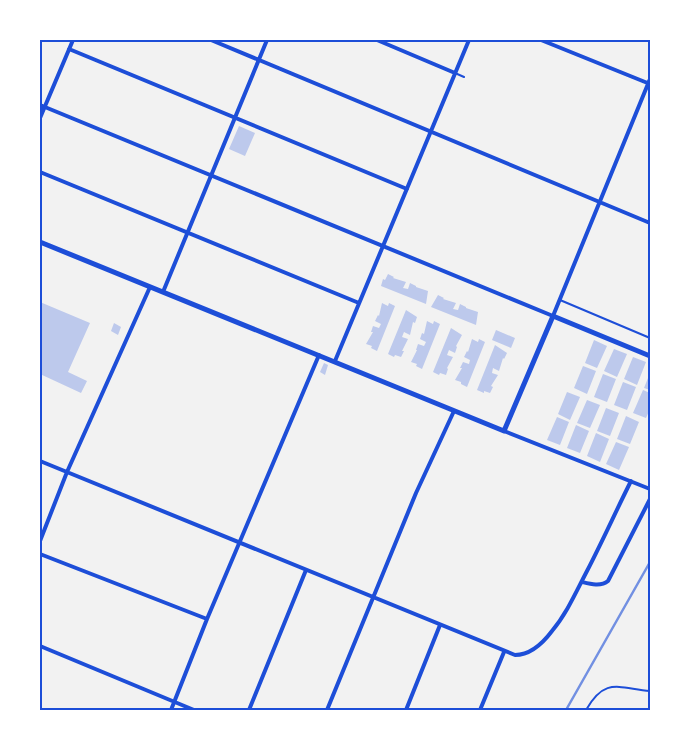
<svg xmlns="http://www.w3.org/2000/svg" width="690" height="750" font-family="'Sofia Sans Condensed',sans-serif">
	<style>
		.building { fill: #bdc9ec }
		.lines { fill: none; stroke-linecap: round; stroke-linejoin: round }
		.service { stroke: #1d4ed8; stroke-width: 2 }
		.minor { stroke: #1d4ed8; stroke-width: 4 }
		.tertiary { stroke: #1d4ed8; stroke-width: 5 }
		.rail { stroke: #7290e2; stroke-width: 2.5 }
		.neatline { fill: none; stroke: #1d4ed8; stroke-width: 2 }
	</style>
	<rect width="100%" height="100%" fill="#f2f2f2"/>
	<path class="building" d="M239,126L255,133L245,156L229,149Z
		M388,274L394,277L393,278L406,282L403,288L408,289L410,283L416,286V287L428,291L426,304L381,286L383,279L385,280Z
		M438,295L444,298L443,299L456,303L453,309L458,310L460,304L466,307V308L478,312L476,325L431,307Z
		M40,302L90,323L68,372L87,381L81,393L40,374Z
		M382,303L388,306L389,303L395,306L377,351L371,348L372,346L366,344L373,332H371L373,326L379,328L381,324L375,321L378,315L379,316Z
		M406,310L417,317L415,323L413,322L410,335L404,332L402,337L408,339L402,351H404L401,357L395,355L394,357L388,354Z
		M427,321L433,324L434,321L440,324L422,369L416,366L417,364L411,362L417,350H416L418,344L424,346L426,342L420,339L422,333L424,334Z
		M114,323L121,327L118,335L111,331Z
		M451,328L462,335L456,346L457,347L455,353L449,350L447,355L453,357L447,368L448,369L446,375L440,373L439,375L433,372Z
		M496,330L515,338L511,348L492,340Z
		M472,339L478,342L479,339L485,342L467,387L461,384V382L455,380L462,368H460L463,362L469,364L470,360L464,357L467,351L468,352Z
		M594,340L607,346L597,368L585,363Z
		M495,345L507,353L504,359L503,358L499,371L493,368L492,373L498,375L491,386L493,387L490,393L484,391V393L477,390Z
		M614,349L627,354L617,377L604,371Z
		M633,357L646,362L637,385L624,379Z
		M324,363L328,365L325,375L320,372Z
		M583,366L596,371L587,394L574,388Z
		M650,373V390L644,388Z
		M603,374L616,379L607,402L594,397Z
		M623,382L636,387L627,410L614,405Z
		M643,390L650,393V409L646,418L633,413Z
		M567,392L580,397L570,420L558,414Z
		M587,400L600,405L590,428L577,423Z
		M606,408L619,413L610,436L597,431Z
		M626,416L639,422L630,444L617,439Z
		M557,417L569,422L560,445L547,440Z
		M576,425L589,431L580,453L567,448Z
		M596,433L609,439L600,462L587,456Z
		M616,442L629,447L619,470L606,464Z"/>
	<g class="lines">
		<path class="service" d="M455,73L464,77
			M560,300L650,338
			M586,710C605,677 618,688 650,691"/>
		<path class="minor" d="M211,40L650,223
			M377,40L455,73
			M541,40L650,84
			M69,49L407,189
			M40,105L553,316L650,79
			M40,118L73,40
			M40,172L359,303
			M163,292L267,40
			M335,361L469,40
			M504,431L650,489
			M40,461L515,655C530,655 543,643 552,631C567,613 576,592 587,571C602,542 616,511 631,481
			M40,541L67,472L150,287
			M40,554L207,619
			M582,582C590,584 601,587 608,581L650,499
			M40,646L194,710
			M171,710L207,619L319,355
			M249,710L306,570
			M327,710L416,493L454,411
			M406,710L440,625
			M480,710L504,652"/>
		<path class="tertiary" d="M40,242L504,431L553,316L650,356"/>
		<path class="rail" d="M566,710L650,562"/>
	</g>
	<rect width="690" height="750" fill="none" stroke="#ffffff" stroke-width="82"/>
	<rect x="41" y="41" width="608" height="668" class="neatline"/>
</svg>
